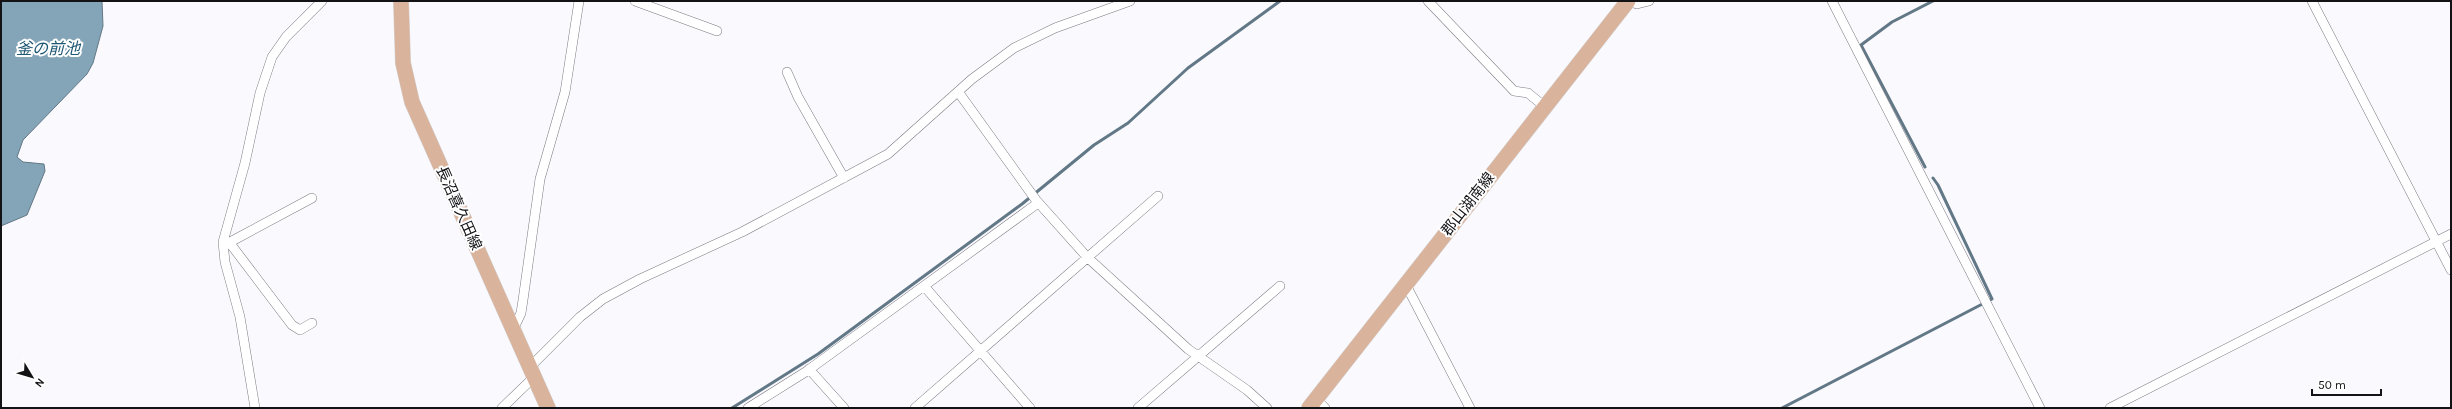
<svg xmlns="http://www.w3.org/2000/svg" width="2452" height="409" font-family="Karla,'Noto Sans JP',sans-serif">
	<style>
		.water { fill: #84a4b7; stroke: #627886 }
		.lines { fill: none; stroke-linecap: round; stroke-linejoin: round }
		.stream { stroke: #627886; stroke-width: 3 }
		.minor-casing { stroke: #7a7a81; stroke-width: 10 }
		.primary-casing { stroke: #d5d4d5; stroke-width: 16 }
		.minor { stroke: #fff; stroke-width: 9 }
		.primary { stroke: #dab39c; stroke-width: 15 }
		.labels { text-anchor: middle; stroke-width: 4; stroke-linejoin: round; paint-order: stroke }
		.street-label { font-size: 15px; fill: #131215; stroke: #fff }
		.water-label { font-size: 16px; font-style: italic; fill: #1e5773; stroke: #fff }
	</style>
	<rect width="100%" height="100%" fill="#f9f9fe"/>
	<path class="water" d="M1,1H102L103,26L93,63L87,74L23,140L17,157L23,162L44,164L45,171L27,215L1,226Z"/>
	<g class="lines">
		<path class="stream" d="M1925,167L1861,45L1892,22L1933,1
			M732,408L818,354L1022,204L1094,145L1128,123L1188,68L1280,1
			M1782,408L1992,299L1938,185L1933,178"/>
		<defs>
			<path id="minor" d="M635,1L717,31
				M1428,1L1514,91L1528,93L1545,107
				M1629,1L1637,4L1649,1
				M1832,1L2040,408
				M2312,1L2451,270
				M787,72L798,97L844,178
				M959,93L1036,200L1087,257L1188,349L1247,390L1267,408
				M229,242L292,325L300,330L312,323
				M224,243L232,241L312,198
				M1406,285L1470,408
				M924,286L1030,408
				M513,330L521,313L523,300L540,179L565,92L579,1
				M529,368L580,317L603,299L640,279L742,232L888,154L972,79L1014,48L1055,28L1130,1
				M809,369L844,408
				M1316,399L1325,408
				M255,408L240,317L225,262L223,242L245,163L260,93L272,57L286,37L322,1
				M502,408L533,378
				M748,408L807,371L1038,203
				M915,408L1158,196
				M1138,408L1280,286
				M2110,408L2451,234"/>
			<path id="primary" d="M401,1L403,63L412,102L548,408
				M1309,408L1628,1"/>
		</defs>
		<use href="#minor" class="minor-casing"/>
		<use href="#primary" class="primary-casing"/>
		<use href="#minor" class="minor"/>
		<use href="#primary" class="primary"/>
	</g>
	<g class="labels">
		<g class="street-label">
			<text transform="translate(1468 204) rotate(-52)" y="5">郡山湖南線</text>
			<text transform="translate(459 208) rotate(66)" y="5">長沼喜久田線</text>
		</g>
		<g class="water-label">
			<text x="48" y="54">釜の前池</text>
		</g>
	</g>
	<rect width="2452" height="409" fill="none" stroke="#131215" stroke-width="4"/>
	<g transform="translate(32 377) rotate(128)" stroke="#ffffff" stroke-width="3" paint-order="stroke">
	<path d="M0-3L7 15L0 10L-7 15Z" fill="#131215"/>
	<text y="-6" font-size="11" font-weight="bold" text-anchor="middle" fill="#131215">N</text>
	</g>
	<path d="M2312 389v6h69v-6" fill="none" stroke="#131215" stroke-width="2"/>
	<text x="2318" y="389" font-size="12" fill="#131215" stroke="#ffffff" stroke-width="3" paint-order="stroke">50 m</text>
</svg>
